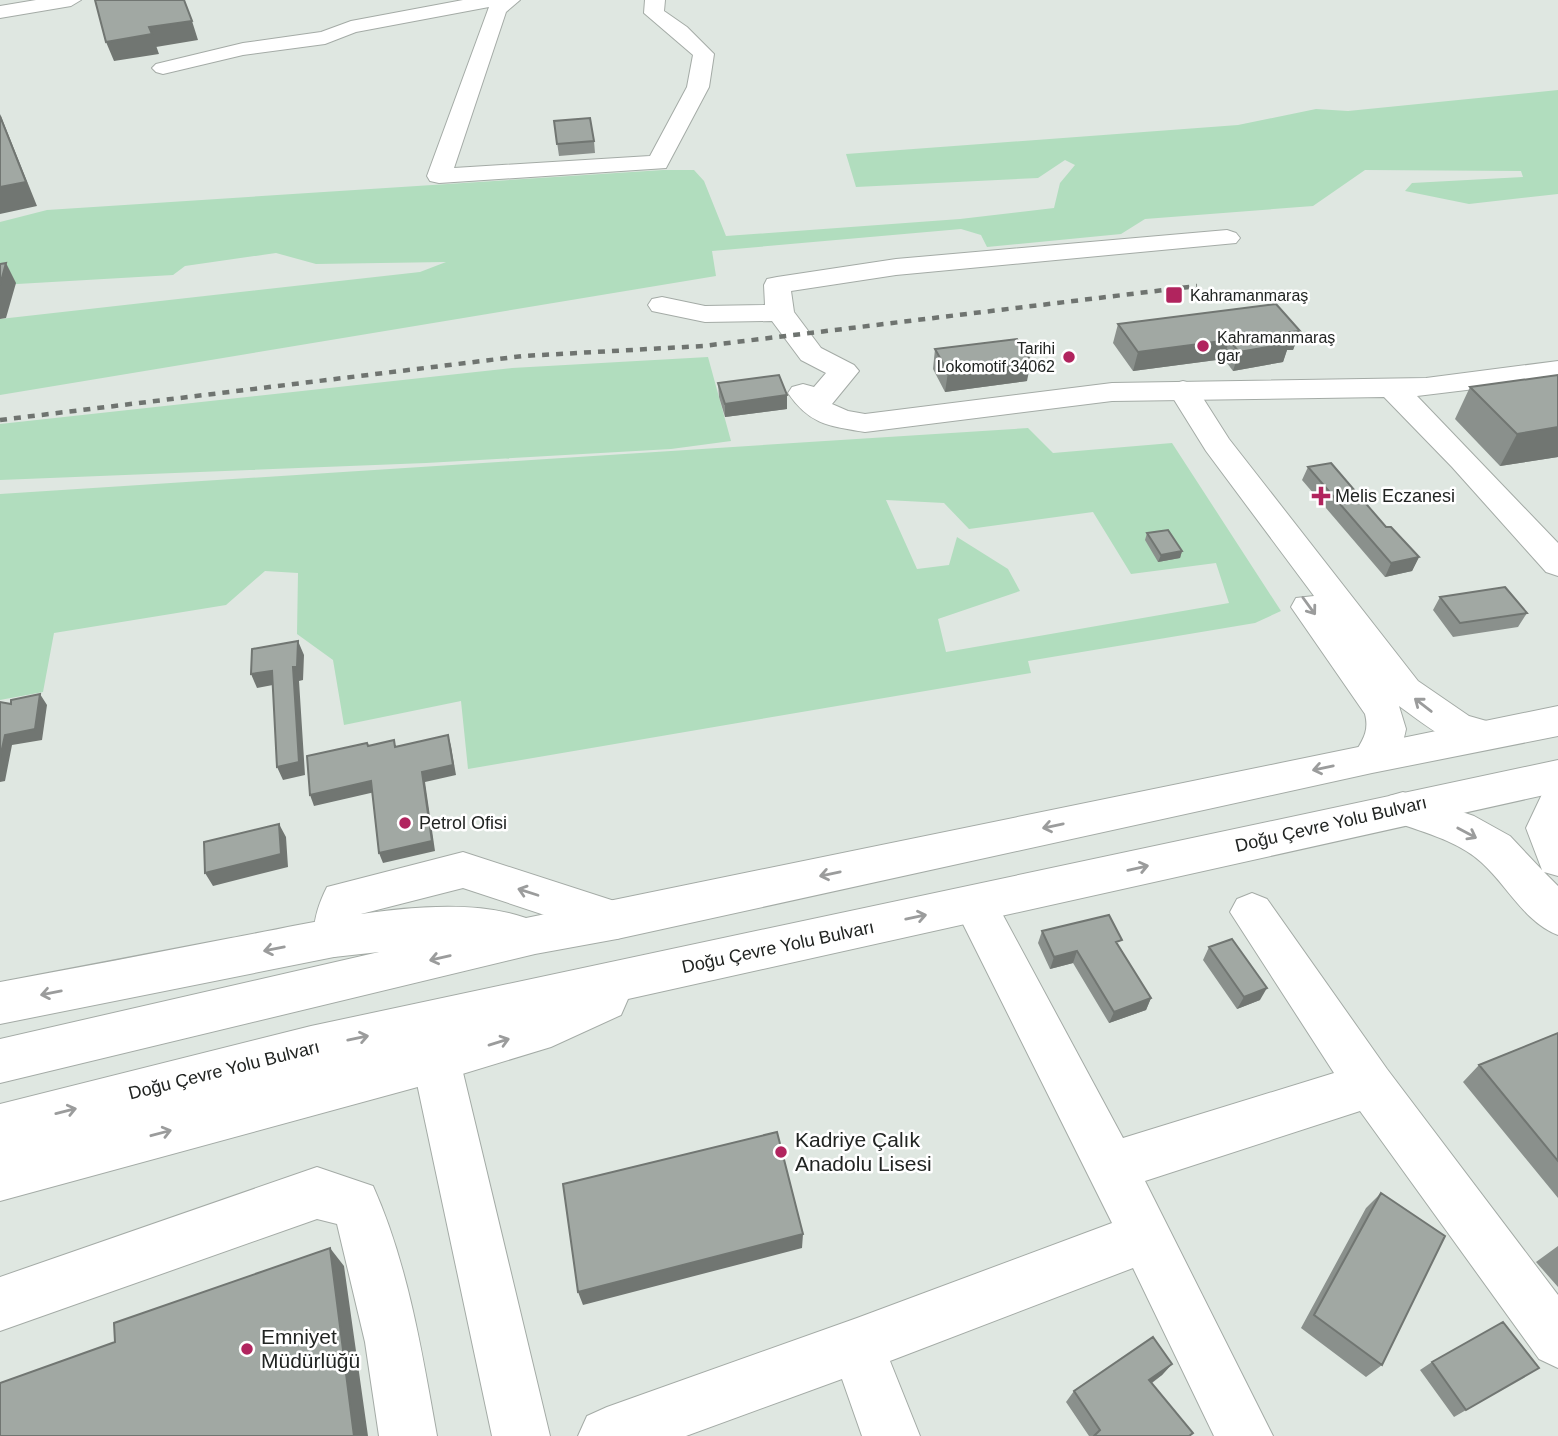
<svg xmlns="http://www.w3.org/2000/svg" width="1558" height="1436" font-family="Helvetica,sans-serif">
	<style>
		.green { fill: #b1ddbe; fill-rule: evenodd }
		.lines { fill: none; stroke-linecap: round; stroke-linejoin: round }
		.minor-casing { stroke: #a4aba6; stroke-width: 2 }
		.major-casing { stroke: #a4aba6; stroke-width: 2 }
		.highway-casing { stroke: #a4aba6; stroke-width: 2 }
		.minor { fill: #fff; fill-rule: evenodd }
		.major { fill: #fff; fill-rule: evenodd }
		.highway { fill: #fff; fill-rule: evenodd }
		.rail { stroke: #6f7470; stroke-width: 4.5; stroke-dasharray: 7 7; stroke-linecap: butt }
		.wall { fill: #8a908c }
		.shaded-wall { fill: #717672 }
		.building { fill: #a1a8a3; stroke: #717672; stroke-width: 2 }
		.oneway { stroke: #9b9c9c }
		.poi-dot { fill: #b1245e; stroke: #fff; stroke-width: 2.5 }
		.labels { text-anchor: middle; stroke-width: 5; stroke-linejoin: round; paint-order: stroke }
		.far-poi-label { font-size: 16px; fill: #212422; stroke: #fff; text-anchor: start }
		.poi-label { font-size: 18px; fill: #212422; stroke: #fff; text-anchor: start }
		.street-label { font-size: 18px; fill: #212422; stroke: #fff }
		.near-poi-label { font-size: 21px; fill: #212422; stroke: #fff; text-anchor: start }
	</style>
	<rect width="100%" height="100%" fill="#dfe7e1"/>
	<path class="green" d="M1558,90V194L1469,204L1405,191L1412,183L1523,177L1521,171L1365,170L1313,206L1145,219L1121,234L987,247L981,235L961,229L712,251L716,276L0,395V319L420,272L446,262L316,264L276,253L185,266L173,275L0,285V222L47,210L663,170H694L704,181L726,236L960,219L1054,208L1060,183L1075,165L1065,160L1038,178L856,187L846,154L1238,125L1316,109L1348,111Z
		M708,357L731,441L671,449L426,463L0,480V424L512,368Z
		M1028,428L1053,453L1172,443L1281,611L1255,623L1028,661L1031,673L468,769L461,701L344,725L333,660L297,634L298,573L265,571L226,605L54,633L43,692L0,700V494ZM886,500L944,503L969,529L1093,512L1131,574L1216,563L1229,603L946,652L938,619L1020,591L1008,569L957,537L949,565L917,569Z"/>
	<g class="lines">
		<defs>
			<path id="minor" d="M463,0H520L506,12L454,168L650,156L687,87L693,55L644,13L645,0H665L664,11L687,27L714,54L709,87L666,168L439,183L430,181L427,176L489,7L356,32L325,44L243,55L163,74L156,72L152,68L156,64L243,43L321,32L351,21Z
				M1227,230L1236,233L1240,238L1236,243L896,275L791,291L794,312L821,348L854,365L859,371L832,404L848,411L865,414L1112,383L1426,378L1558,361V379L1417,396L1558,543V576L1546,572L1452,467L1384,397L1112,401L865,432C828,426 809,424 788,393L792,387L803,384L814,387L826,373L801,360L772,321L705,322L652,311L648,305L652,299L662,297L705,306L765,305L764,285L767,279L777,277L896,259Z
				M463,852L633,907L639,920L633,933L617,939L463,888L361,914L356,938L350,952L334,957L318,952C309,931 317,907 327,887Z
				M975,885L990,891L1123,1138L1334,1073L1230,912L1237,899L1252,893L1267,899L1387,1069L1558,1295V1368L1539,1359L1360,1111L1145,1181L1273,1436H1214L1133,1268L890,1361L920,1436H862L842,1379L686,1436H578L587,1416L607,1407L857,1318L1112,1223L953,904L960,891Z
				M436,1038L453,1044L460,1060L550,1436H492L412,1060L419,1044Z
				M317,1167L373,1186C408,1264 422,1352 437,1436H379L365,1342L337,1224L317,1219L0,1331V1277Z"/>
			<path id="major" d="M36,0H81L71,6L0,18V6Z
				M1183,381L1194,384L1229,439L1418,681L1469,716L1497,724L1502,735L1497,746C1461,757 1426,725 1399,706L1406,729C1401,756 1387,778 1358,769L1352,758C1361,742 1370,733 1365,714L1291,607L1296,598L1314,596L1206,451L1168,390L1172,384Z
				M1558,785V876L1544,872L1558,886V935C1525,923 1507,885 1481,862C1457,840 1419,831 1389,820L1383,808L1389,796L1403,792L1474,816L1510,836L1542,870L1526,828L1544,790Z"/>
			<path id="highway" d="M1558,706V736L1372,773L617,939L535,954L0,1083V1039L379,952L334,957L0,1024V982C77,968 154,953 231,938C314,923 446,889 526,918Z
				M1558,760V792L628,999L621,1015L551,1047L436,1082L0,1201V1104L311,1026Z"/>
		</defs>
		<use href="#minor" class="minor-casing"/>
		<use href="#major" class="major-casing"/>
		<use href="#highway" class="highway-casing"/>
		<use href="#minor" class="minor"/>
		<use href="#major" class="major"/>
		<use href="#highway" class="highway"/>
		<path class="rail" d="M0,420L523,356L703,346L1197,286"/>
	</g>
	<path class="wall" d="M554,121L594,141L595,153L559,156Z
		M1118,324L1300,331L1293,350H1287L1283,362L1233,371L1224,359L1133,371L1113,343Z
		M935,349L1027,381L945,392L933,369Z
		M1558,375V457L1500,466L1455,419L1470,387Z
		M718,383L787,409L725,417L719,397Z
		M1308,467L1386,527L1419,557L1412,571L1385,577L1302,480Z
		M1147,533L1182,551L1180,558L1158,562L1145,540Z
		M1440,597L1527,613L1518,627L1453,637L1433,610Z
		M1042,931L1119,947L1151,998L1146,1010L1109,1023L1073,963L1050,969L1038,943Z
		M1209,947L1260,1000L1237,1009L1203,960Z
		M1558,1033V1198L1463,1082L1479,1065Z
		M1381,1193L1382,1365L1366,1377L1301,1328L1366,1208Z
		M1558,1246V1287L1536,1262Z
		M1432,1362L1539,1368L1454,1417L1420,1370Z
		M1172,1364L1162,1375L1152,1383L1189,1436H1089L1066,1402L1074,1391Z"/>
	<path class="shaded-wall" d="M192,21L198,40L156,47L149,27Z
		M152,34L159,54L114,61L106,42Z
		M0,114L37,206L0,214Z
		M6,263L16,283L6,318L0,319V285Z
		M1300,331L1293,350H1287L1283,362L1233,371L1239,352L1281,333Z
		M1229,340L1224,359L1133,371L1138,352Z
		M1031,361L1027,381L945,392L948,372Z
		M787,395V409L725,417V404Z
		M1558,427V457L1500,466L1517,434Z
		M1182,551L1180,558L1158,562L1161,555Z
		M1419,557L1412,571L1385,577L1391,563Z
		M298,641L304,655L303,680L299,681L305,775L283,780L277,767Z
		M272,671L278,684L257,688L251,674Z
		M40,694L47,705L42,740L12,745L5,781L0,782V758L5,735Z
		M448,735L451,746L456,775L425,782L435,851L383,863L379,853L422,772Z
		M371,781L375,792L314,806L310,795Z
		M279,824L286,837L288,867L213,886L205,873Z
		M1077,951L1073,963L1050,969L1054,957Z
		M1267,988L1260,1000L1237,1009L1244,997Z
		M1151,998L1146,1010L1109,1023L1114,1012Z
		M803,1234L802,1248L583,1305L578,1292Z
		M330,1248L344,1266L368,1436H354Z
		M1172,1364L1162,1375L1140,1391L1149,1380Z"/>
	<path class="building" d="M95,0H184L192,21L149,27L152,34L106,42Z
		M0,116L26,182L0,187Z
		M590,118L594,141L557,144L554,121Z
		M6,263L0,285V264Z
		M1276,304L1300,331L1281,333L1290,343L1239,352L1229,340L1138,352L1118,324Z
		M1017,339L1031,361L948,372L935,349Z
		M779,375L787,395L725,404L718,383Z
		M1558,375V427L1517,434L1470,387Z
		M1331,463L1386,527H1391L1419,557L1391,563L1308,467Z
		M1168,530L1182,551L1161,555L1147,533Z
		M1505,587L1527,613L1460,623L1440,597Z
		M298,641L297,667H293L299,762L277,767L272,671L251,674L252,649Z
		M40,694L35,729L5,735L0,758V702L11,704V700Z
		M448,735L453,765L422,772L432,841L379,853L371,781L310,795L307,756L367,743L368,746L394,740L395,747Z
		M279,824L281,854L205,873L204,842Z
		M1109,915L1122,940L1116,942L1151,998L1114,1012L1077,951L1054,957L1042,931Z
		M1232,939L1267,988L1244,997L1209,947Z
		M1558,1033V1161L1479,1065Z
		M777,1132L803,1234L578,1292L563,1184Z
		M1381,1193L1445,1236L1382,1365L1314,1315Z
		M330,1248L354,1436H0V1383L115,1342L114,1323Z
		M1503,1322L1539,1368L1466,1410L1432,1362Z
		M1153,1337L1172,1364L1149,1380L1193,1433L1189,1436H1094L1100,1430L1074,1391Z"/>
	<defs><path id="oneway-shaft" d="M-6 0H5M1.5-3L5.5 0L1.5 3" fill="none" stroke-width="1.6" stroke-linecap="round" stroke-linejoin="round" transform="scale(1.75)"/></defs>
	<g class="oneway">
		<use href="#oneway-shaft" transform="translate(1309 606) rotate(54)"/>
		<use href="#oneway-shaft" transform="translate(1423 705) rotate(-142)"/>
		<use href="#oneway-shaft" transform="translate(1323 768) rotate(168)"/>
		<use href="#oneway-shaft" transform="translate(1053 826) rotate(168)"/>
		<use href="#oneway-shaft" transform="translate(1467 833) rotate(28)"/>
		<use href="#oneway-shaft" transform="translate(1138 868) rotate(-13)"/>
		<use href="#oneway-shaft" transform="translate(830 874) rotate(168)"/>
		<use href="#oneway-shaft" transform="translate(528 892) rotate(-162)"/>
		<use href="#oneway-shaft" transform="translate(916 917) rotate(-12)"/>
		<use href="#oneway-shaft" transform="translate(274 949) rotate(169)"/>
		<use href="#oneway-shaft" transform="translate(440 958) rotate(167)"/>
		<use href="#oneway-shaft" transform="translate(51 993) rotate(169)"/>
		<use href="#oneway-shaft" transform="translate(358 1038) rotate(-12)"/>
		<use href="#oneway-shaft" transform="translate(499 1042) rotate(-17)"/>
		<use href="#oneway-shaft" transform="translate(66 1111) rotate(-14)"/>
		<use href="#oneway-shaft" transform="translate(161 1133) rotate(-15)"/>
	</g>
	<g class="poi-dot">
		<rect x="1165" y="286" width="18" height="18" rx="3.5"/>
		<circle cx="1203" cy="346" r="7"/>
		<circle cx="1069" cy="357" r="7"/>
		<path d="M1317.5 485.5h7v7h7v7h-7v7h-7v-7h-7v-7h7z"/>
		<circle cx="405" cy="823" r="7"/>
		<circle cx="781" cy="1152" r="7"/>
		<circle cx="247" cy="1349" r="7"/>
	</g>
	<g class="labels">
		<g class="far-poi-label">
			<text x="1190" y="301">Kahramanmaraş</text>
			<text x="1217" y="343">Kahramanmaraş<tspan x="1217" dy="18">gar</tspan></text>
			<text x="1055" y="354" text-anchor="end">Tarihi<tspan x="1055" dy="18">Lokomotif 34062</tspan></text>
		</g>
		<g class="poi-label">
			<text x="1335" y="502">Melis Eczanesi</text>
			<text x="419" y="829">Petrol Ofisi</text>
		</g>
		<g class="street-label">
			<text transform="translate(1331 824) rotate(-13)" y="6">Doğu Çevre Yolu Bulvarı</text>
			<text transform="translate(778 947) rotate(-12)" y="6">Doğu Çevre Yolu Bulvarı</text>
			<text transform="translate(224 1070) rotate(-14)" y="6">Doğu Çevre Yolu Bulvarı</text>
		</g>
		<g class="near-poi-label">
			<text x="795" y="1147">Kadriye Çalık<tspan x="795" dy="24">Anadolu Lisesi</tspan></text>
			<text x="261" y="1344">Emniyet<tspan x="261" dy="24">Müdürlüğü</tspan></text>
		</g>
	</g>
</svg>
